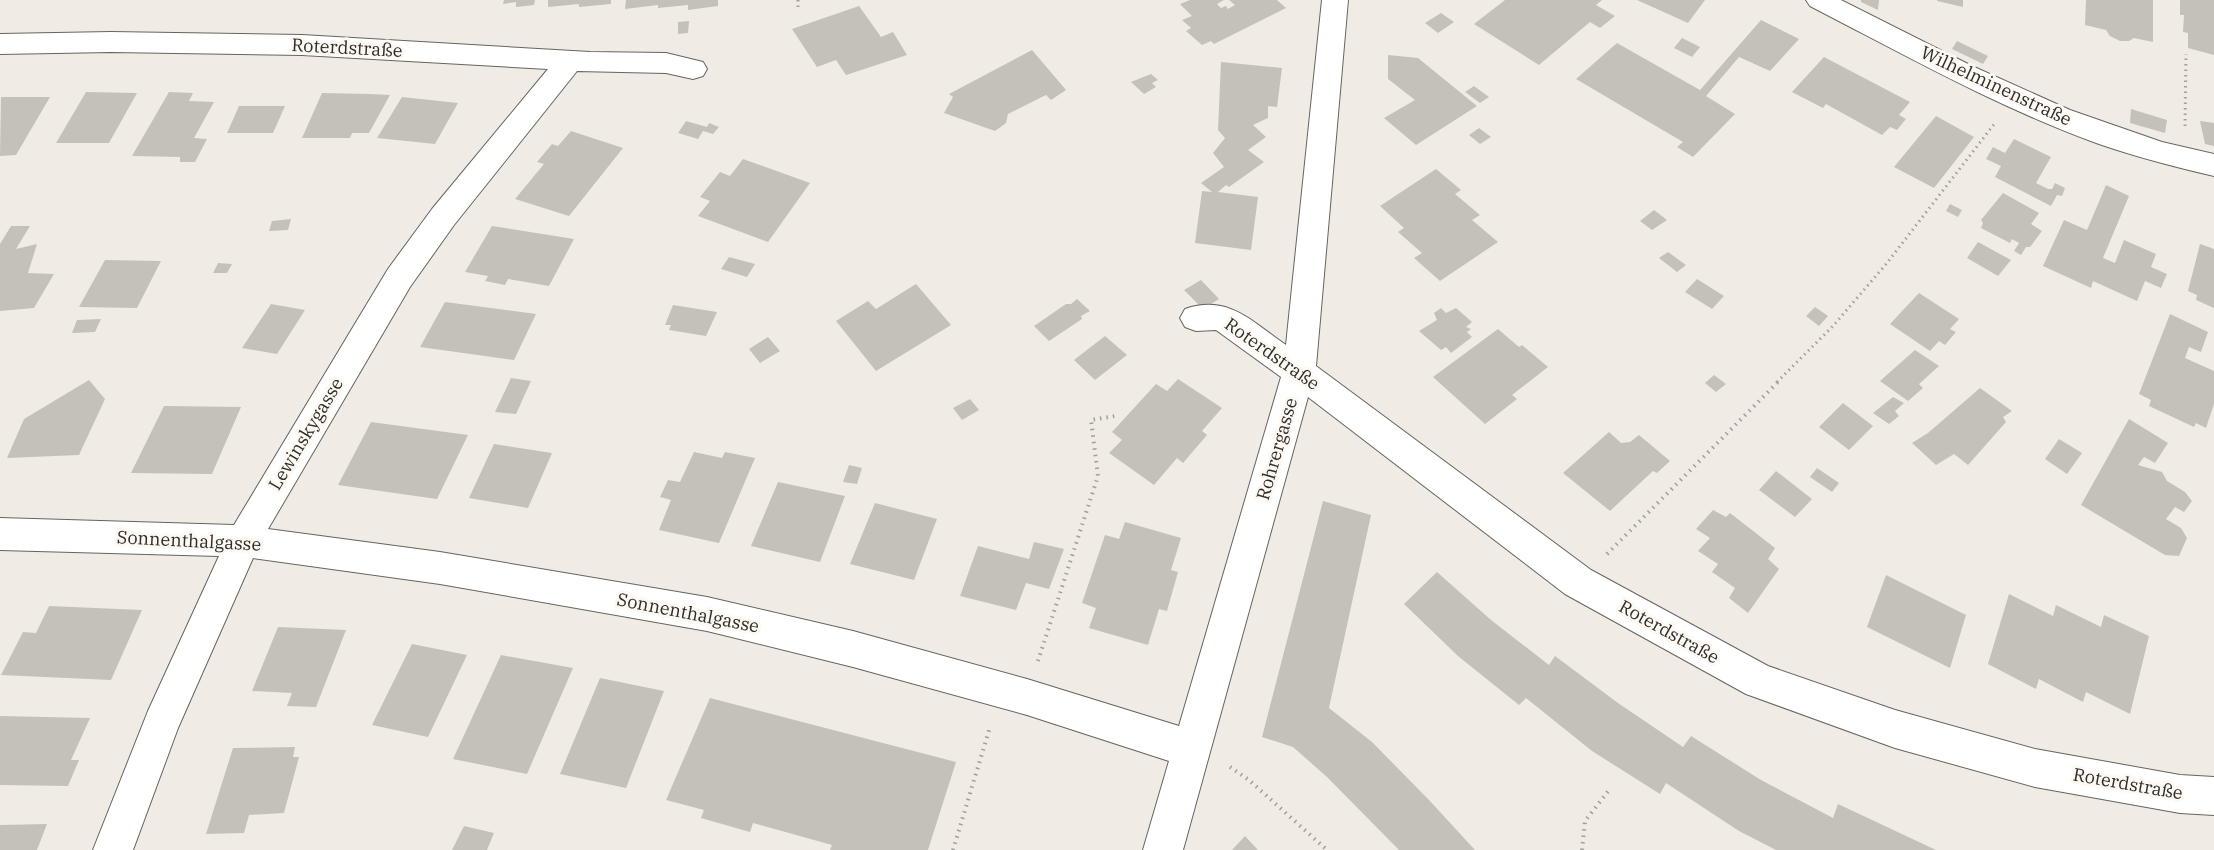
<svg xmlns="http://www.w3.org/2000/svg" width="2214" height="850" font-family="'IBM Plex Serif',serif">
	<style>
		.building { fill: #c4c1ba }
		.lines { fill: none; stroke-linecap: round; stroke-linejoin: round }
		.minor-casing { stroke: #67645e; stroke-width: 2 }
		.path-far1 { stroke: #a29f9a; stroke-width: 3; stroke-dasharray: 1.5 4; stroke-linecap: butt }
		.path { stroke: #a29f9a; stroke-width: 4; stroke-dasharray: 1.5 5; stroke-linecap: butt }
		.minor { fill: #fff; fill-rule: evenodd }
		.labels { text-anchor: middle; stroke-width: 6; stroke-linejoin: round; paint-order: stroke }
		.street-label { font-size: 18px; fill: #2f2d2b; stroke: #fdf9f2 }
	</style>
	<rect width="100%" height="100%" fill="#f0ece5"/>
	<path class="building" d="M504,0H535L534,5L516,7V2L503,4Z
		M548,0H611V4L579,7V4L548,7Z
		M626,0H718V6L688,10V5L658,8V5L625,9Z
		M1190,0H1224L1217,4L1221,8L1226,6L1228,9L1235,5L1229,0H1277L1286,8L1214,44L1211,41L1202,45L1186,31L1191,28L1182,20L1192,16L1180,4Z
		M1505,0H1602L1596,5L1615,16L1600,28L1590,22L1539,65L1474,24Z
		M1637,0H1705L1688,23Z
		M1861,0H1879L1878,10L1861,2Z
		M1937,0H1963V7L1937,1Z
		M2086,0H2153V42L2134,38L2129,41H2120L2110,36L2106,30L2085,25Z
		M2180,0H2214V55L2188,48V33L2183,32L2184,15H2180Z
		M859,6L881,37L893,32L907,55L846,75L836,60L817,67L792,29Z
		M1441,13L1454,22L1438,33L1425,23Z
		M1761,20L1799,39L1770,71L1739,57L1706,96L1735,114L1693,157L1677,147L1683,142L1576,79L1617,43L1700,90Z
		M689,21L688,33L678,34V22Z
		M1682,38L1700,47L1692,57L1674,48Z
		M1957,41L1988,56L1983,64L1952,49Z
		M1032,50L1066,90L1051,100L1046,95L1008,114L1006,123L995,131L944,113L953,97L949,94Z
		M1388,55L1418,58L1477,106L1416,145L1384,118L1415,100L1388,79Z
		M1824,57L1910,102L1899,115L1906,119L1897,130L1890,127L1882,135L1826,104L1823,108L1792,92Z
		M1221,62L1282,68L1277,107L1268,106V118L1253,125L1266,137L1248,150L1264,162L1229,187L1226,185L1218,192L1258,197L1251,250L1195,243L1202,191L1212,192L1201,183L1224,167L1213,153L1225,138L1218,130Z
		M1151,74L1158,80L1152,83L1156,87L1144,94L1131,82Z
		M1474,86L1489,97L1480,103L1465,92Z
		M86,92L137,93L109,143H56Z
		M169,92L193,93L189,101L214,102L194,138L207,139L195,162H180V157L132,156Z
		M322,93L370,94L390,95L369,133H352L350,138H302Z
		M1,97H50L16,155L0,156Z
		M402,97L458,103L435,144L377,138Z
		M239,106H285L273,133H227Z
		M2131,109L2167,120L2165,133L2130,123Z
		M1936,116L1974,137L1934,188L1894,167Z
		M686,121L707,127L709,123L719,127L713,134L703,131L698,139L678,133Z
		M2200,121L2214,123V146L2205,144Z
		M1479,128L1491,137L1480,144L1469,135Z
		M571,131L623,148L569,216L515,199L544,164L537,162L552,144L558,146Z
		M2014,139L2051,157L2036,183L2048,189H2052L2055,183L2065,188L2062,196L2057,195L2051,206L1995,177L2001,166L1986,159L1993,147L2005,153Z
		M743,159L810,183L768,242L698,216L710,201L700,197L720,172L730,176Z
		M1436,169L1461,190L1455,194L1480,215L1472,220L1498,242L1440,281L1414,258L1422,253L1398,232L1404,228L1380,206Z
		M2106,185L2129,196L2103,258L2115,263L2124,240L2156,254L2151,267L2167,274L2161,288L2145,281L2137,301L2093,281L2091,288L2043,266L2064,220L2087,230Z
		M2003,193L2039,213L2031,224L2042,231L2030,247H2026L2021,255L2014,251L2019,243L2012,239L2010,243L1981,228L1983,223L1981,220Z
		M1950,204L1962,210L1958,217L1946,211Z
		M1654,210L1667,220L1652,230L1640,221Z
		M291,219L288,230L269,231L272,221Z
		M11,226H30L16,249L37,244L28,273L54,274L34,308L0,311V244Z
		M492,226L574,239L549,286L508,279L505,285L485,281L488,276L465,272Z
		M1978,242L2011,260L1998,276L1967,258Z
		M2200,244L2214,249V308L2196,300L2197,295L2188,291Z
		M1668,252L1686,265L1677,272L1659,258Z
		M729,257L755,264L747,277L721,269Z
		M105,260L161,261L137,308L79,307Z
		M218,263L232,264L227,273H213Z
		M1697,279L1724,296L1712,309L1685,292Z
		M1201,280L1219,299L1203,309L1184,290Z
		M916,284L951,325L876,371L836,321L868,301L876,309Z
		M1919,293L1959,319L1950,329L1956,332L1945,345L1939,341L1930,351L1890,324Z
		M1077,299L1090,311L1081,316L1082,319L1049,341L1034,326L1066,304H1071Z
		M445,302L536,314L514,360L420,347Z
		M271,304L305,310L277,354L242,348Z
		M673,305L717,312L706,336L669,330L671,325H665Z
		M1815,307L1828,316L1819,326L1806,316Z
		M1441,308L1446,313L1456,308L1472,322L1466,327L1471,329L1467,332L1472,337L1451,353L1446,347L1441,350L1419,331L1437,320L1434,313Z
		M2170,314L2208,332L2201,352L2189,347L2185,358L2214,371V404L2206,428L2196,423L2194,427L2149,406L2151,400L2139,394Z
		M101,319L95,332L72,333L77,320Z
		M1498,329L1519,347L1522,345L1548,367L1512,395L1517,399L1485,424L1433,377Z
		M1105,336L1127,355L1095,380L1074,360Z
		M768,337L780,351L760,363L749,349Z
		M1915,350L1939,366L1919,384L1923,388L1908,401L1880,381Z
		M1714,375L1726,384L1716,392L1705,383Z
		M511,378L531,381L516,414L495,412Z
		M1178,379L1222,408L1202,431L1207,435L1183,463L1177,458L1154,485L1109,453L1122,440L1112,432L1156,384L1167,391Z
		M89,380L105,399L79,455L7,458L24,419Z
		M1980,388L2012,411L2003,417L2006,422L1968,465L1954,454L1936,465L1912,443L1928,433Z
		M1893,397L1904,403L1895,411L1899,416L1889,424L1873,413Z
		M970,399L979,410L962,420L953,408Z
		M1843,403L1873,426L1849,450L1819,427Z
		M164,406L241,407L212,474L131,473Z
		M2129,419L2168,443L2155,463L2144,457L2138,465L2162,472L2167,481L2185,492L2192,501L2184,512L2175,507L2166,519L2181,528L2187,538L2179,556L2165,555L2081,505Z
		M371,422L468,435L437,499L338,485Z
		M1609,432L1621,443L1630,442L1639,435L1670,461L1657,473L1653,471L1610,511L1563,473Z
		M2059,439L2082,453L2067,474L2045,459Z
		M494,444L552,453L528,508L469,498Z
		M694,452L722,458L725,452L755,458L719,543L659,530L671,500L660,497L668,480L680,482Z
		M849,465L862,468L857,484L843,482Z
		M1817,468L1839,483L1832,492L1810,477Z
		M1776,471L1812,499L1795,517L1759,490Z
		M778,482L845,496L820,562L751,546Z
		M1323,501L1371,515L1329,708L1372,742L1429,800L1475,850H1399L1327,777L1293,747L1262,737Z
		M875,503L937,519L914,580L850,564Z
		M1713,510L1726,517L1730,513L1775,548L1768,559L1779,569L1748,613L1729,598L1735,588L1712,572L1718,564L1698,551L1710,538L1696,529Z
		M1125,522L1181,538L1171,570L1178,572L1167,611L1159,609L1148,645L1089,628L1096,608L1082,603L1105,535L1119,539Z
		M1034,542L1064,549L1049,589L1026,583L1016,610L960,596L978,546L1029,559Z
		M1437,572L1491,620L1549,665L1555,656L1618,703L1683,747L1691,736L1761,780L1833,818L1838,804L1936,850H1776L1739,831L1666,783L1660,794L1592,751L1526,698L1519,705L1458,656L1404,604Z
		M1886,575L1966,615L1950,668L1867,627Z
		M2009,594L2053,616L2056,605L2101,627L2104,615L2149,636L2130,714L2086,692L2083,702L2039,679L2036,689L1988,664Z
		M49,606L142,610L111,680L1,675L23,632L36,633Z
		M278,627L346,630L316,707L287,706L292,693L252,691Z
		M412,644L467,655L428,737L372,725Z
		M501,655L573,668L527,774L453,759Z
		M600,678L664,691L626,788L560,774Z
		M710,698L956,762L928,850H830L832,845L753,823L750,832L701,818L704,810L666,800Z
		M0,716L90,718L71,760H79L68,786L0,785Z
		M295,747L293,757H299L284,813L249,815L244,833L206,834L233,748Z
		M47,824L37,850H0V825Z
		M464,826L494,833L487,850H452Z
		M1245,836L1258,850H1232Z"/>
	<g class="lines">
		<defs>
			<path id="minor" d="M1322,0H1348L1316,366L1591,570L1768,666L1895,710L2035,749L2180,775L2214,777V815L2180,813L2035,787L1895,748L1746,694L1565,594L1308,397L1183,850H1143L1169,761L1027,715L853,667L707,631L440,584L253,558L178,728L133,850H93L148,711L219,556L0,550V518L234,525L388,269L432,209L548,69L302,55L111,52L0,54V34L111,32L302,35L590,52L666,53L703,62L707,69L703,76L693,79L666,73L577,71L454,225L410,287L268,529L440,552L707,597L853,631L1027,679L1179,726L1281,377L1216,330L1196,331L1185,327L1180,318L1185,309C1229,294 1252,322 1286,345Z
				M1806,0H1841L1972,66L2070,110L2162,142L2214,154V176C2175,167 2137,157 2099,144C1999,108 1905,55 1810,6Z"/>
		</defs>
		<use href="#minor" class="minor-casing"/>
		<path class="path-far1" d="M798,0V10
			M2185,126L2186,54
			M1777,382L1833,326L1887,263L1995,123"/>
		<path class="path" d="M1607,554L1779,381
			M1038,661L1098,476L1091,420L1115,416
			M1230,767L1249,780L1327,850
			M953,850L990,727
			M1582,850L1585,821L1609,790"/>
		<use href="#minor" class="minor"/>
	</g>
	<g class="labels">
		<g class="street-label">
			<text transform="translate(347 48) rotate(3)" y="6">Roterdstraße</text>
			<text transform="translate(1996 86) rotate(25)" y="6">Wilhelminenstraße</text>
			<text transform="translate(1272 354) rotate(35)" y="6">Roterdstraße</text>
			<text transform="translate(306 434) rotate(-59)" y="6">Lewinskygasse</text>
			<text transform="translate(1277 449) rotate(-74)" y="6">Rohrergasse</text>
			<text transform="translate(189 541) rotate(3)" y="6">Sonnenthalgasse</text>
			<text transform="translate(688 613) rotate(11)" y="6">Sonnenthalgasse</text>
			<text transform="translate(1669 632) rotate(29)" y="6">Roterdstraße</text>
			<text transform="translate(2128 784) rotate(10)" y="6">Roterdstraße</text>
		</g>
	</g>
</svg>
